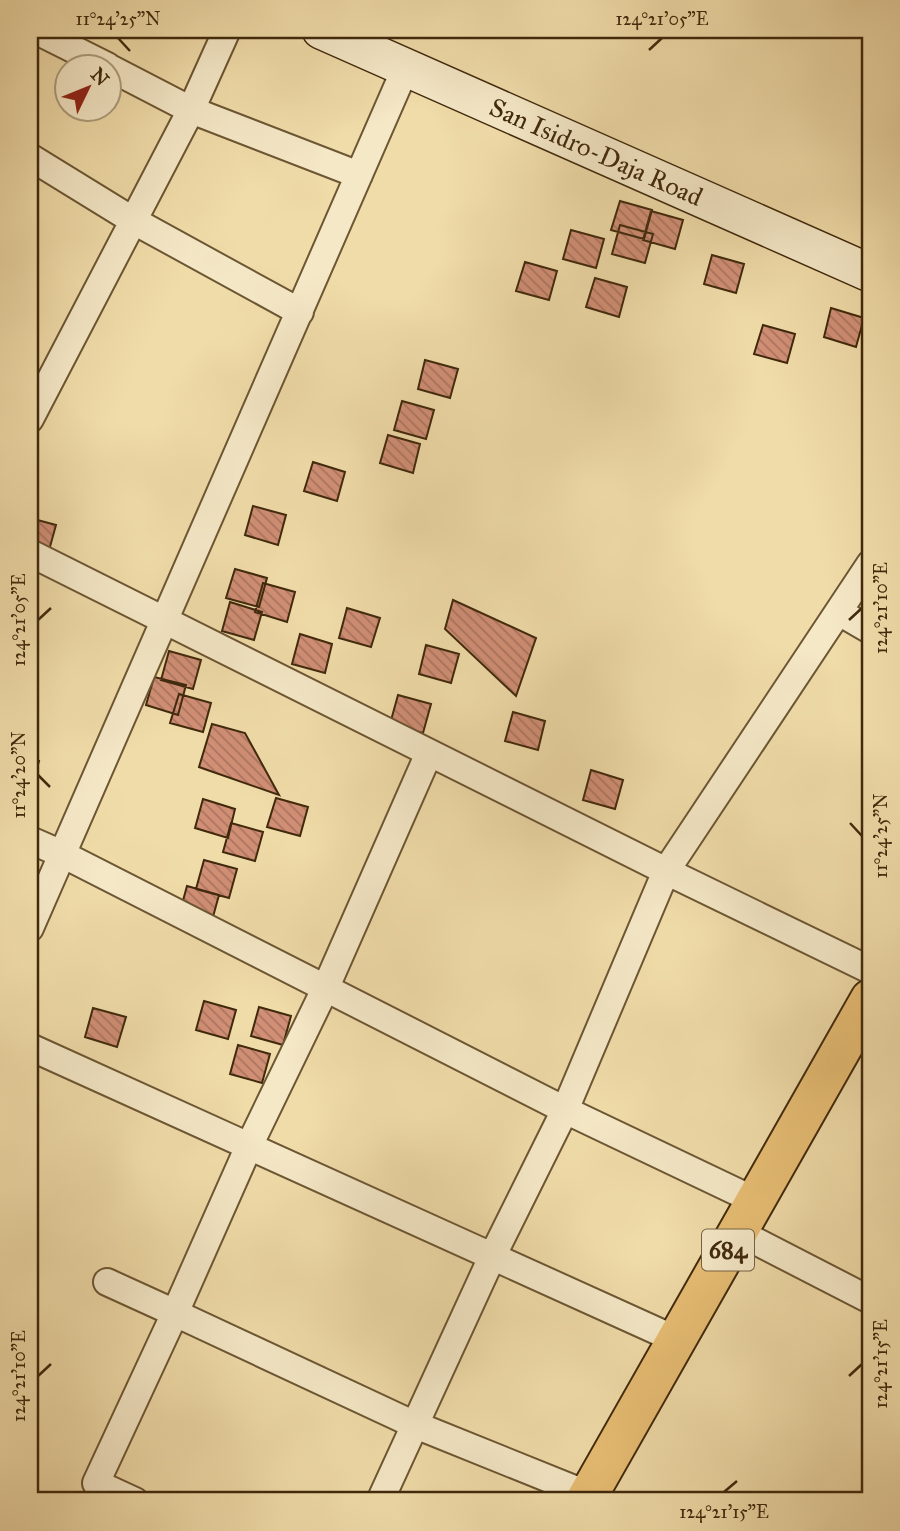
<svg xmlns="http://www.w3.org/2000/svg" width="900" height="1531" font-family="'IM FELL Great Primer',serif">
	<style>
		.building { fill: url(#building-back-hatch); stroke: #40290c; stroke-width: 2 }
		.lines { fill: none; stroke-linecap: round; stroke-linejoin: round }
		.street-casing { stroke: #6c5633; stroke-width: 30 }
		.secondary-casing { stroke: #40290c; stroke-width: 40 }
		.primary-casing { stroke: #40290c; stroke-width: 42 }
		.street { stroke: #f5e8c7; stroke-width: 26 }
		.secondary { stroke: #f5e8c7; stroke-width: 37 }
		.primary { stroke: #e8be74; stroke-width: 38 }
		.ticks { fill: none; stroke: #40290c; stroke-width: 2.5 }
		.labels { text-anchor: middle; stroke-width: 7; stroke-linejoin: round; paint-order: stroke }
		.shield { fill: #f5e8c7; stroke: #766244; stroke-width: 2 }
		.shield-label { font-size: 24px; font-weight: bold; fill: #40290c }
		.street-label { font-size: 26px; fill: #40290c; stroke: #f5e8c7 }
		.neatline { fill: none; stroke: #40290c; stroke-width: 2.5 }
		.ticks-label { font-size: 18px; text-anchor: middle; fill: #40290c }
	</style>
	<defs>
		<pattern id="building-back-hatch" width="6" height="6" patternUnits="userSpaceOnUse" patternTransform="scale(1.75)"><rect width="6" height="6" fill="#d18f76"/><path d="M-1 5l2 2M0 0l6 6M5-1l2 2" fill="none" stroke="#ab755f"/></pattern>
	</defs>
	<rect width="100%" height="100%" fill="#f0dca9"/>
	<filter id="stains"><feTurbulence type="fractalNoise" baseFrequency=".00286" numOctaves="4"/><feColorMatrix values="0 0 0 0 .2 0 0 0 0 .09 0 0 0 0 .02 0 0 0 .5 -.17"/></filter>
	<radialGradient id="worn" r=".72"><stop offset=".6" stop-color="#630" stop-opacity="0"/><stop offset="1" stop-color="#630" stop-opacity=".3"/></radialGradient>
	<path class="building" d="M620,201L652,210L644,239L611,230Z
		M651,211L683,220L675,249L643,240Z
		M620,225L653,234L645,263L612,254Z
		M571,230L604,239L596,268L563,259Z
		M712,255L744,264L736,293L704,284Z
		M525,262L557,271L549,300L516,291Z
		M595,278L627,287L619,317L586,307Z
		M831,308L864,318L856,347L824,337Z
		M763,325L795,334L787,363L754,354Z
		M425,360L458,369L450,398L418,389Z
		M402,401L434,410L426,439L394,430Z
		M388,435L420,444L413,473L380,463Z
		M313,462L345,472L337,501L304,491Z
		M253,506L286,515L278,545L245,535Z
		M30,518L56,525L48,554L30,549Z
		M235,569L267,578L259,607L226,598Z
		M263,583L295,592L287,622L255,612Z
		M453,600L536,638L516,696L445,629Z
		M230,602L262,612L254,640L222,631Z
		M347,608L380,618L371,647L339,638Z
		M300,634L332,644L325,673L292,664Z
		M426,645L459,654L451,683L419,674Z
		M169,651L201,660L193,689L161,680Z
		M154,677L186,685L178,715L146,705Z
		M179,694L211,703L203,732L170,723Z
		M398,695L431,704L423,733L390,724Z
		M513,712L545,721L538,750L505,741Z
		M212,724L245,733L279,795L199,767Z
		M30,758L39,761L31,790H30Z
		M591,770L623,780L615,809L583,800Z
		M276,798L308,807L300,836L267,827Z
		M203,799L235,809L228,838L195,828Z
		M231,823L263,832L255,861L223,852Z
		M204,860L237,869L229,898L196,889Z
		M187,886L219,895L211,924L179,915Z
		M204,1001L236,1010L228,1039L196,1030Z
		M259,1007L291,1016L283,1045L251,1036Z
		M93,1008L126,1017L117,1047L85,1037Z
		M238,1045L270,1054L262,1083L230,1074Z"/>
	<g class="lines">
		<defs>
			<path id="street" d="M35,30L107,66
				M108,67L191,110L227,30
				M30,157L134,221L300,312
				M30,419L191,110L359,175
				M30,553L666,871L870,970
				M839,612L870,630
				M429,753L326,987L249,1146L175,1313L413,1424L589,1495
				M30,840L62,854L565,1110L756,1201
				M30,928L406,67
				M30,1047L677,1340
				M738,1232L870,1300
				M107,1282L175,1313L96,1483L135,1501
				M380,1501L492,1257L565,1110L666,871L870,564"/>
			<g id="secondary">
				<path id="s1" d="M321,30L870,273"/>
			</g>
			<path id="primary" d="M585,1501L870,999"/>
		</defs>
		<use href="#street" class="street-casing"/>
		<use href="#secondary" class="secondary-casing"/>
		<use href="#primary" class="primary-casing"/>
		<use href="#street" class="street"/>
		<use href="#secondary" class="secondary"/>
		<use href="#primary" class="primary"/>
	</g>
	<path class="ticks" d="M118,38L130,51M649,50L662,38M38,620L51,608M849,620L862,608M38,775L50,787M850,823L862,836M38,1376L51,1364M849,1376L862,1364M724,1492L737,1481"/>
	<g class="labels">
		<rect class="shield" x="702" y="1229.5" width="52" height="41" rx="5"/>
		<g class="shield-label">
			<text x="728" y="1258">684</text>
		</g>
		<g class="street-label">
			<text dy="9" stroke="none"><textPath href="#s1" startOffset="301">San Isidro-Daja Road</textPath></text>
		</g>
	</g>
	<rect width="900" height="1531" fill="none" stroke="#f0dca9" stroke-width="77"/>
	<g transform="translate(88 88) rotate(47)"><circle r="33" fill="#f5e8c7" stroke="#ad9c7c" stroke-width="2"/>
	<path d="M0-5L12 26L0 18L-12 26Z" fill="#8f2418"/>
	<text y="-10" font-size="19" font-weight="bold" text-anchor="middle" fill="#40290c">N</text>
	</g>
	<rect x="38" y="38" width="824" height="1454" class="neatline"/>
	<g class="ticks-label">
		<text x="118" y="25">11°24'25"N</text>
		<text x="662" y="25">124°21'05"E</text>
		<text transform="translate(881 608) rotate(-90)" y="6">124°21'10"E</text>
		<text transform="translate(19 620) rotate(-90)" y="6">124°21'05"E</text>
		<text transform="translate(19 775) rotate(-90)" y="6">11°24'20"N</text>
		<text transform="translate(881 836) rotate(-90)" y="6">11°24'25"N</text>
		<text transform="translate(881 1364) rotate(-90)" y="6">124°21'15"E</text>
		<text transform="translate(19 1376) rotate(-90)" y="6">124°21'10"E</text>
		<text x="724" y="1518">124°21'15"E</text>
	</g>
	<rect width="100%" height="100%" filter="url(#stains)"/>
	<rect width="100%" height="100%" fill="url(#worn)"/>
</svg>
